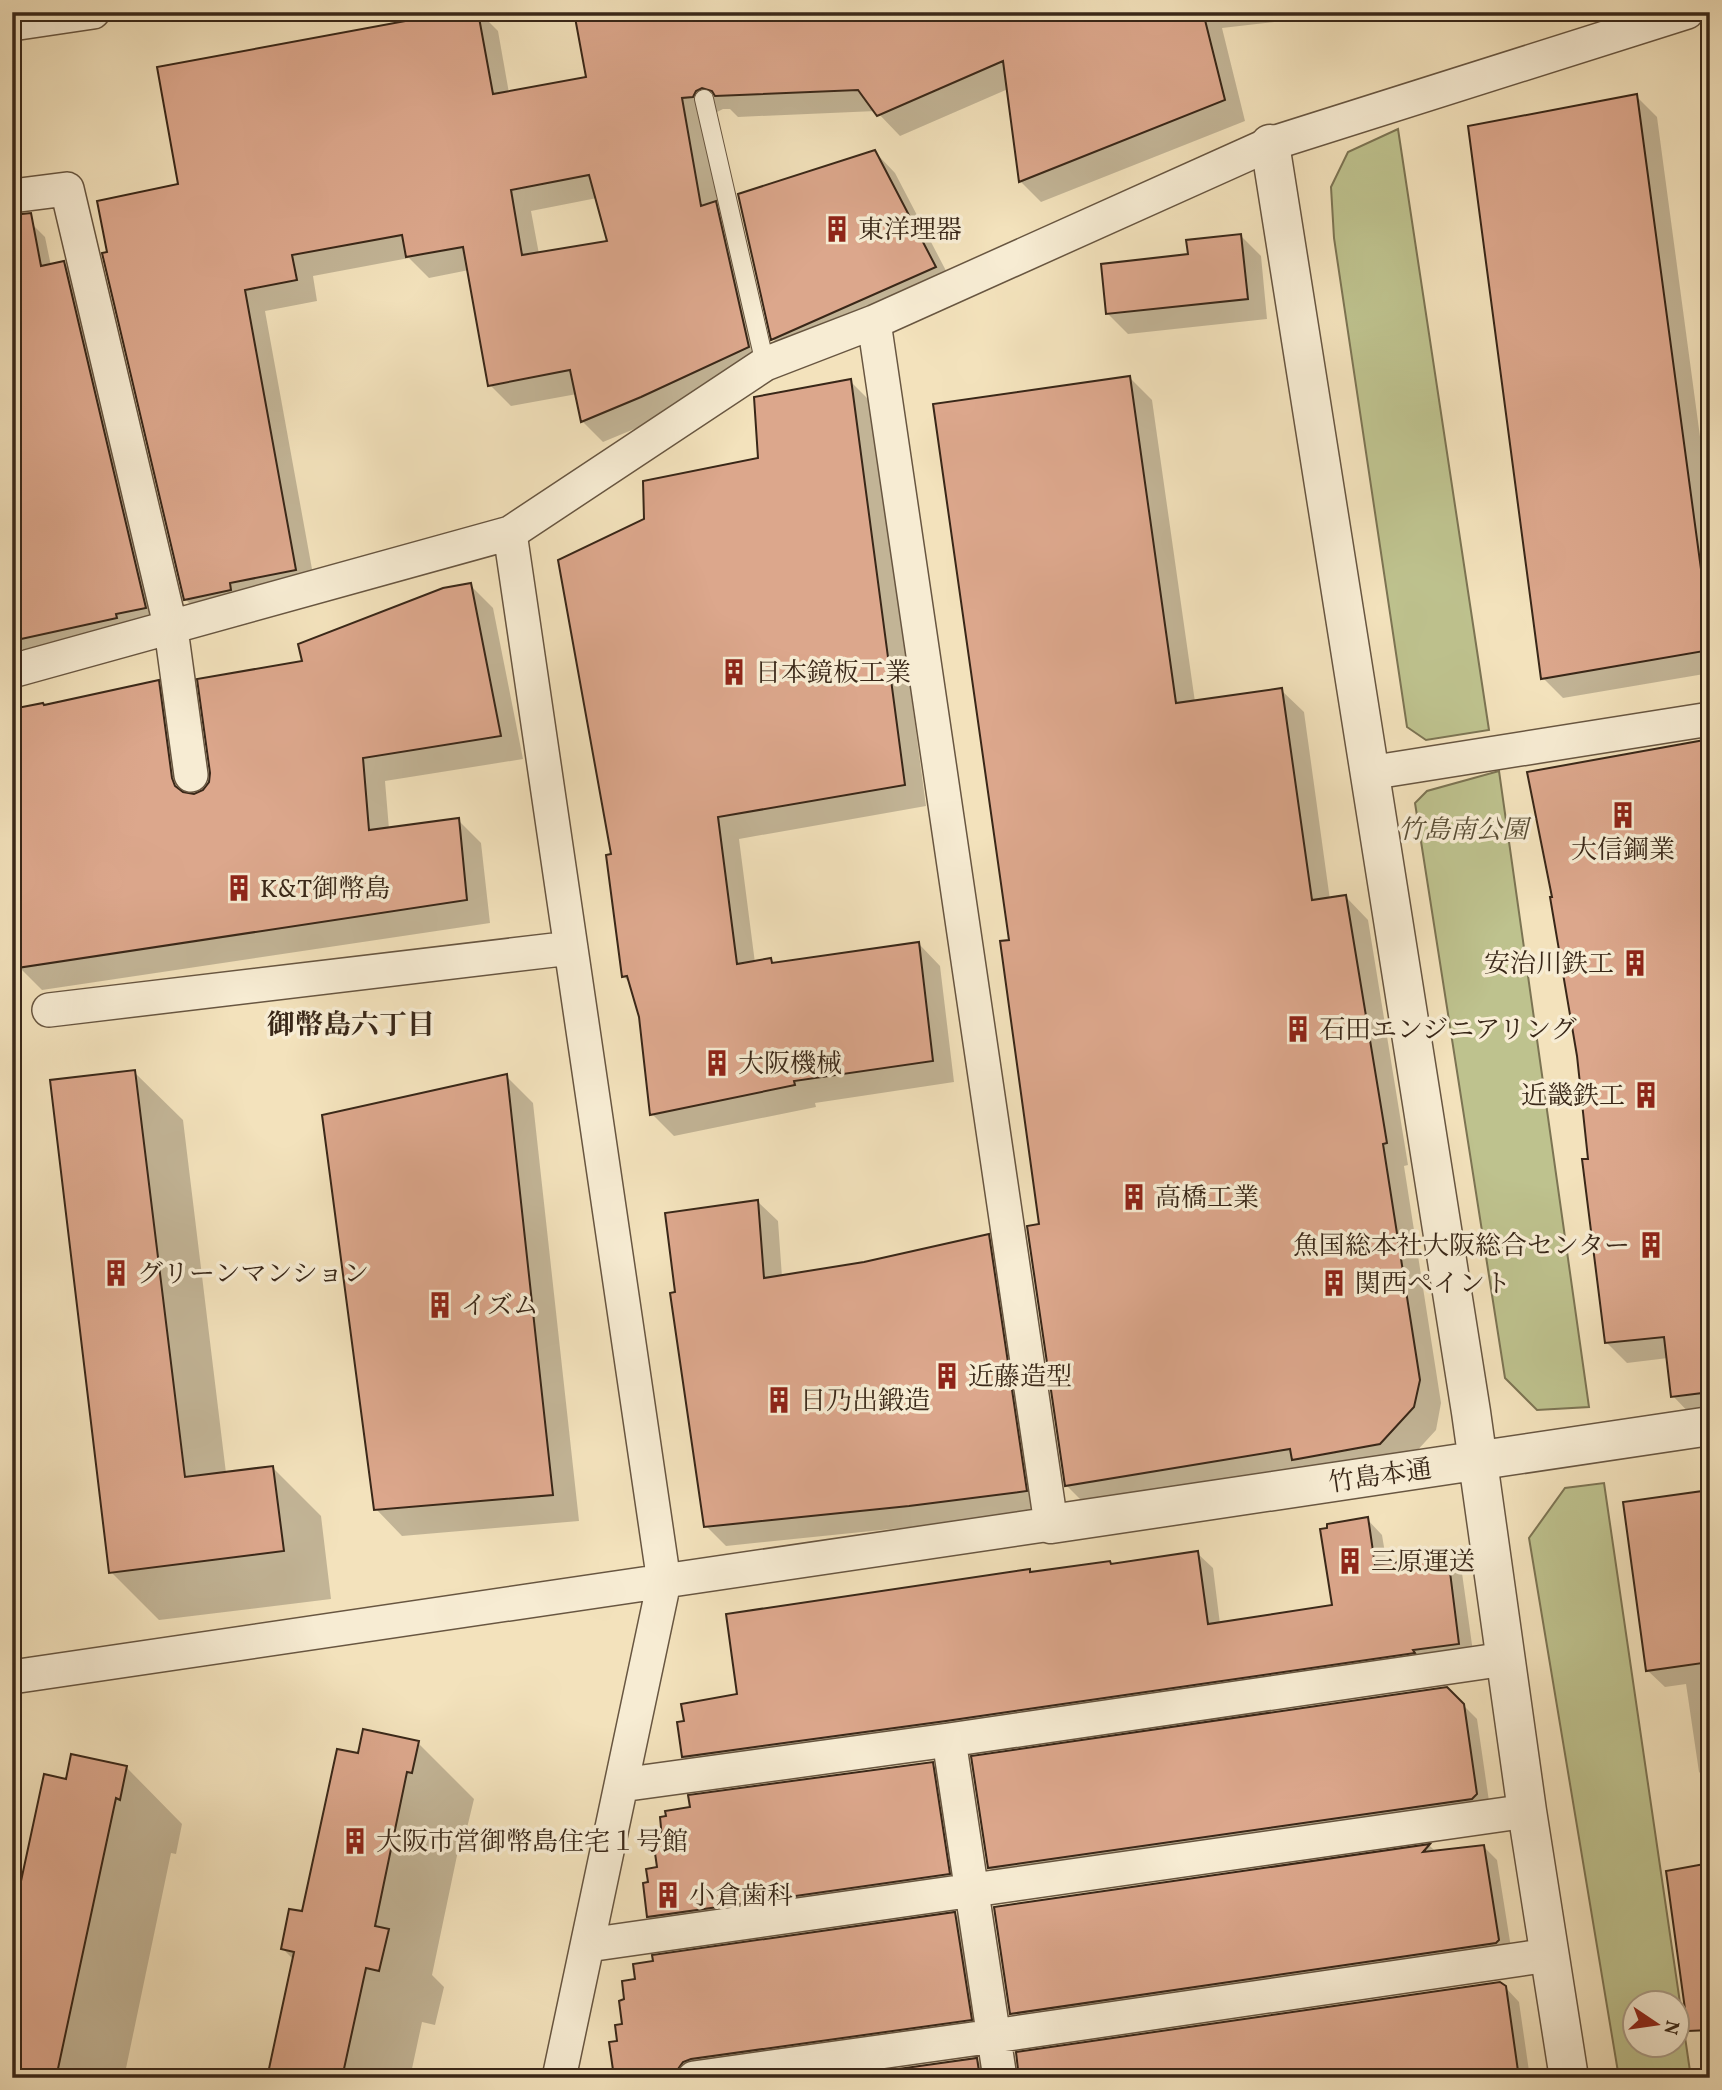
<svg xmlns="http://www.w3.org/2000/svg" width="1722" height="2090" font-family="Vollkorn,'Noto Serif JP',serif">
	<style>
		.green { fill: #bec28e; stroke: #7c7453; stroke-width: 2; fill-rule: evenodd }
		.shadow { fill: #0003; fill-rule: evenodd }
		.building { fill: #dca78c; stroke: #392718; stroke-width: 2; fill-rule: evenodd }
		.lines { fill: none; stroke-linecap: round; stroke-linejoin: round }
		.service-casing { stroke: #685641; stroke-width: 20 }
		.minor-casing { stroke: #685641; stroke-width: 36 }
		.tertiary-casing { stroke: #685641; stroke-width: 41 }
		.service { stroke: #f7ecd3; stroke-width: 18 }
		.minor { stroke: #f7ecd3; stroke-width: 33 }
		.tertiary { stroke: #f7ecd3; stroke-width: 38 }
		.labels { text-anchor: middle; stroke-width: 7; stroke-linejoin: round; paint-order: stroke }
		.poi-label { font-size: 26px; fill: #392718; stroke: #f7ecd3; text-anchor: start }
		.park-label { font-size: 26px; font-style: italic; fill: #5a4e36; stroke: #f7ecd3 }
		.street-label { font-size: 26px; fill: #392718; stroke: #f7ecd3 }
		.neighbourhood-label { font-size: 28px; font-weight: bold; fill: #392718; stroke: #f7ecd3 }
	</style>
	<rect width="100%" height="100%" fill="#f3e2bc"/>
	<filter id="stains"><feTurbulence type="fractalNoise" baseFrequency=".00286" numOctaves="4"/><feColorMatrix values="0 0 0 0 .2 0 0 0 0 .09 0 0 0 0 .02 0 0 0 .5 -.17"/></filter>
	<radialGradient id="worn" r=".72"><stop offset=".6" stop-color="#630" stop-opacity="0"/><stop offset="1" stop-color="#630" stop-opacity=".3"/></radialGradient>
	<path class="green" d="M1398,129L1489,730L1426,740L1407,727L1334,238L1331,187L1348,152Z
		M1499,771L1589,1407L1537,1410L1505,1378L1415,803L1427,791Z
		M1604,1483L1691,2078H1619L1529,1538L1565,1488ZM1634,2002H1676V2044H1634Z"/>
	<path class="shadow" d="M463,12H479L498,31L509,93L588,78L576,12H1363L1222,28L1245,121L1041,202L1020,181L1008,89L900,136L876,111L738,117L730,109H723L717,112L714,118H702L718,205L736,224L770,368L663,417L603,442L582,421L577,394L511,406L490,385L469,270L429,278L409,258L313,276L317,301L265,311L316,591L207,620L185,599L109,253L180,186ZM597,198L609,243L539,254L531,211Z
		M1636,96L1657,117L1710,511V673L1563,698L1543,678Z
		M875,152L895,173L955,288L793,359L773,339Z
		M32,224L45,237L51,266L64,263L77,276L158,621L27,653L13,640Z
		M1240,235L1261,256L1267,319L1128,334L1108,314L1190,256Z
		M1130,378L1152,400L1195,702L1281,690L1304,712L1330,900L1346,897L1368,920L1408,1165L1404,1166L1441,1403L1436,1430L1403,1466L1089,1508L1067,1486L1011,942Z
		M850,381L872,403L926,806L739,839L755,963L771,960L775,965L919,944L940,966L954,1082L815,1103L816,1107L674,1136L652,1114L640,1016L631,984L623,976L613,855L646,520L759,459Z
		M470,585L493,608L523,759L385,781L389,829L458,820L481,843L490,923L42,990L19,967L44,706L158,682L181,705L194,796L204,791L304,662Z
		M1710,741V1414L1693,1417L1673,1396L1668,1358L1627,1363L1607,1343L1590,1160Z
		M134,1072L183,1120L226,1473L273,1468L321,1516L331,1599L159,1620L111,1572Z
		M506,1076L533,1103L579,1521L402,1536L376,1509Z
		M758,1202L778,1221L782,1277L864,1263L988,1236L1008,1256L1046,1511L930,1525L726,1546L706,1526L677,1294Z
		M1710,1474V1782L1699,1772L1686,1684L1665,1687L1647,1670L1703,1492L1700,1475Z
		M1367,1519L1382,1535L1387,1565L1447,1558L1462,1573L1474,1659L699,1772L684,1756L686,1722L739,1695L1031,1573L1112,1565L1197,1553L1213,1568L1220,1624L1334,1606Z
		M1447,1689L1477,1719L1490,1808L1003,1881L990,1868Z
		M418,1743L474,1799L467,1828L463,1827L432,1975L444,1987L435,2025L422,2022L410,2078H269L294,1960L283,1949L304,1913L359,1755Z
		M932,1764L946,1777L962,1887L663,1930L649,1916L650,1883L659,1868L664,1839L692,1808Z
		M127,1768L182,1824L176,1854L171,1853L124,2078H12L68,1781Z
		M1430,1846L1436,1852L1484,1847L1497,1860L1512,1954L1025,2027L1012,2013L996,1908Z
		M1710,1865V2078H1709L1699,2016Z
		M955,1914L969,1928L985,2033L696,2078H616L611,2044Z
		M1505,1987L1519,2002L1530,2078H1021Z
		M977,2060L991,2074L992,2078H847Z"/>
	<path class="building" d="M454,12H478L493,94L586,77L574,12H1203L1225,100L1019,182L1003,61L877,116L858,90L715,96L712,91L702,88L696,91L693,97L682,98L701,206L716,201L749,347L641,397L581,422L570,370L488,386L463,247L406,257L402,235L292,255L297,280L245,290L296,570L230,583L231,590L184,600L102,253L107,252L97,201L178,184L157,67ZM589,175L607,241L522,255L511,190Z
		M1637,94L1710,636V650L1541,679L1468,126Z
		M875,150L936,267L771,340L738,194Z
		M31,213L41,266L64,261L146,608L116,614L117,618L12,641V215Z
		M1241,234L1248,299L1106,314L1101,264L1188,254L1186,240Z
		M1130,376L1176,703L1282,688L1312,900L1346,895L1387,1143L1383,1144L1420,1380L1414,1407L1380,1444L1292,1460L1290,1449L1065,1486L1027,1226L1039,1224L1000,941L1009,940L933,404Z
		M851,379L905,785L718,817L737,964L771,958L772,963L919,942L933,1061L794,1081L795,1085L650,1115L639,1017L627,976L622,977L606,855L611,854L558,560L644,519L643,481L758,458L754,397Z
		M471,583L501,736L363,758L369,830L459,818L467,900L17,968L12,942V709L43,703L44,705L159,680L172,778L175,786L183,792L194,794L203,790L209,782L210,773L197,679L302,661L298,644L443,588Z
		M1710,739V1392L1671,1397L1664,1337L1605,1343L1582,1159H1588L1577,1056L1550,897H1552L1527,772Z
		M135,1070L185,1477L273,1466L284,1551L109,1573L50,1080Z
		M507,1074L553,1495L374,1510L322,1115Z
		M758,1200L764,1278L864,1262L989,1234L1027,1491L909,1506L704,1527L670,1293L675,1292L665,1213Z
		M1710,1490V1662L1646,1671L1623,1502Z
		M1368,1517L1375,1565L1448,1556L1459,1644L1413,1650L1415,1653L946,1721L682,1757L677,1722L684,1721L681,1704L737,1694L726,1614L1030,1569V1572L1110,1561L1111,1564L1198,1551L1208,1624L1332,1605L1320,1529L1327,1528V1524Z
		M1447,1687L1464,1704L1477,1794L1472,1799L988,1868L971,1756Z
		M363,1729L419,1741L412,1773L407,1772L375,1926L389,1929L379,1971L366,1968L342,2078H267L294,1952L281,1949L289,1909L302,1911L337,1749L358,1753Z
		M71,1754L127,1766L120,1800L116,1798L56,2078H12V1923L44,1774L66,1779Z
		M933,1762L950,1874L647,1917L643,1883L648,1882L646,1869L657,1867L653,1839L662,1838L660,1817L666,1816L665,1811L690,1807L688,1795Z
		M1430,1844L1423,1852L1484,1845L1499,1940L1496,1943L1010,2014L994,1907Z
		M1710,1863V2030L1688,2031L1666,1871Z
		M955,1912L972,2020L691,2059L683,2062L678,2069L614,2077L609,2042L617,2041L615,2025L622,2024L619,2001L624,1999L622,1981L635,1979L633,1964L653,1961L652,1955Z
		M1500,1982L1506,1986L1519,2078H1019L1016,2052Z
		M977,2058L980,2078H855V2075Z"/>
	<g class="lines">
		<defs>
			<path id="service" d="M704,99L765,364"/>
			<path id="minor" d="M12,24L93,12
				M12,196L67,189L171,629L191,775
				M510,533L664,1582L559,2078
				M12,671L510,533L765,364L874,322L1270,144L1687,12
				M1369,773L1710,719
				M49,1010L571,948
				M12,1677L1051,1524L874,322
				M949,1740L1000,2078
				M621,1785L949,1740L1505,1659
				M588,1945L1527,1811
				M694,2078L994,2036L1549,1955"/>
			<path id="tertiary" d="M1270,144L1471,1412L1527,1811L1569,2078
				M1051,1524L1710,1426"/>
		</defs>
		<use href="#service" class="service-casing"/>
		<use href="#minor" class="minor-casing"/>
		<use href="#tertiary" class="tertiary-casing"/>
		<use href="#service" class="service"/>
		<use href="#minor" class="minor"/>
		<use href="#tertiary" class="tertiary"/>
	</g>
	<defs>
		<symbol id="building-bare" viewBox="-9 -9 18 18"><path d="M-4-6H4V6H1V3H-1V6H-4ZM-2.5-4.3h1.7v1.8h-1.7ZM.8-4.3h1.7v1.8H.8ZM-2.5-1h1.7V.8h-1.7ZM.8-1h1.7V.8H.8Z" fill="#8f2418" stroke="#f7ecd3" stroke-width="2.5" paint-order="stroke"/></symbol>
	</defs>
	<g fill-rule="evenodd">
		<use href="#building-bare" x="818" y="210" width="38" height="38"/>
		<use href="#building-bare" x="715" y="653" width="38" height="38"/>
		<use href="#building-bare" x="1604" y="796" width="38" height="38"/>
		<use href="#building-bare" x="220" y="869" width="38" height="38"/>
		<use href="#building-bare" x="1616" y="944" width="38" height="38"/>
		<use href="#building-bare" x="1279" y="1010" width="38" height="38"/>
		<use href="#building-bare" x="698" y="1044" width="38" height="38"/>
		<use href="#building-bare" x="1627" y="1076" width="38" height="38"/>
		<use href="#building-bare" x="1115" y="1178" width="38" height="38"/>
		<use href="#building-bare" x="1632" y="1226" width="38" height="38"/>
		<use href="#building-bare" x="97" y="1254" width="38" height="38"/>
		<use href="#building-bare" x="1315" y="1264" width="38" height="38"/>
		<use href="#building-bare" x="421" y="1286" width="38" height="38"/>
		<use href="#building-bare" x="928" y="1357" width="38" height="38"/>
		<use href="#building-bare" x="760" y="1381" width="38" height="38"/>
		<use href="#building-bare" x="1331" y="1542" width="38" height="38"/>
		<use href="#building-bare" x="336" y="1822" width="38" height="38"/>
		<use href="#building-bare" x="649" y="1876" width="38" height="38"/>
	</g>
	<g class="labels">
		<g class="poi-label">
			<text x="858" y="238">東洋理器</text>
			<text x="755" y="681">日本鏡板工業</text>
			<text x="1623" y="858" text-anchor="middle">大信鋼業</text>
			<text x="260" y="897">K&amp;T御幣島</text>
			<text x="1614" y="972" text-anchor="end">安治川鉄工</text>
			<text x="1319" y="1038">石田エンジニアリング</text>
			<text x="738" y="1072">大阪機械</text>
			<text x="1625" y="1104" text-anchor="end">近畿鉄工</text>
			<text x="1155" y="1206">高橋工業</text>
			<text x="1630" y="1254" text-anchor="end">魚国総本社大阪総合センター</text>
			<text x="137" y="1282">グリーンマンション</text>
			<text x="1355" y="1292">関西ペイント</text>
			<text x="461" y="1314">イズム</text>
			<text x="968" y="1385">近藤造型</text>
			<text x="800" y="1409">日乃出鍛造</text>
			<text x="1371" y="1570">三原運送</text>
			<text x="376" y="1850">大阪市営御幣島住宅１号館</text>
			<text x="689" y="1904">小倉歯科</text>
		</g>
		<g class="park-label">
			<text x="1463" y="838">竹島南公園</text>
		</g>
		<g class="street-label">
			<text transform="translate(1380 1475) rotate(-8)" y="9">竹島本通</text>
		</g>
		<g class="neighbourhood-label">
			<text x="351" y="1034">御幣島六丁目</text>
		</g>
	</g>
	<rect width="1722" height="2090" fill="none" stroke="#f3e2bc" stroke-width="42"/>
	<rect x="14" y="14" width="1694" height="2062" fill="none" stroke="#392718" stroke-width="3.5"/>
	<rect x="21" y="21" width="1680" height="2048" fill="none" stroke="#392718" stroke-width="2"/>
	<g transform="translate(1656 2024) rotate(103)"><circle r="33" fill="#f7ecd3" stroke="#ab9d88" stroke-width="2"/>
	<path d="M0-5L12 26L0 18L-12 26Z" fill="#8f2418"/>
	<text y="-10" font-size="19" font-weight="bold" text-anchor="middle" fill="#392718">N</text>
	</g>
	<rect width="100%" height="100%" filter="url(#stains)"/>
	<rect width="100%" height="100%" fill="url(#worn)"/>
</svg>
